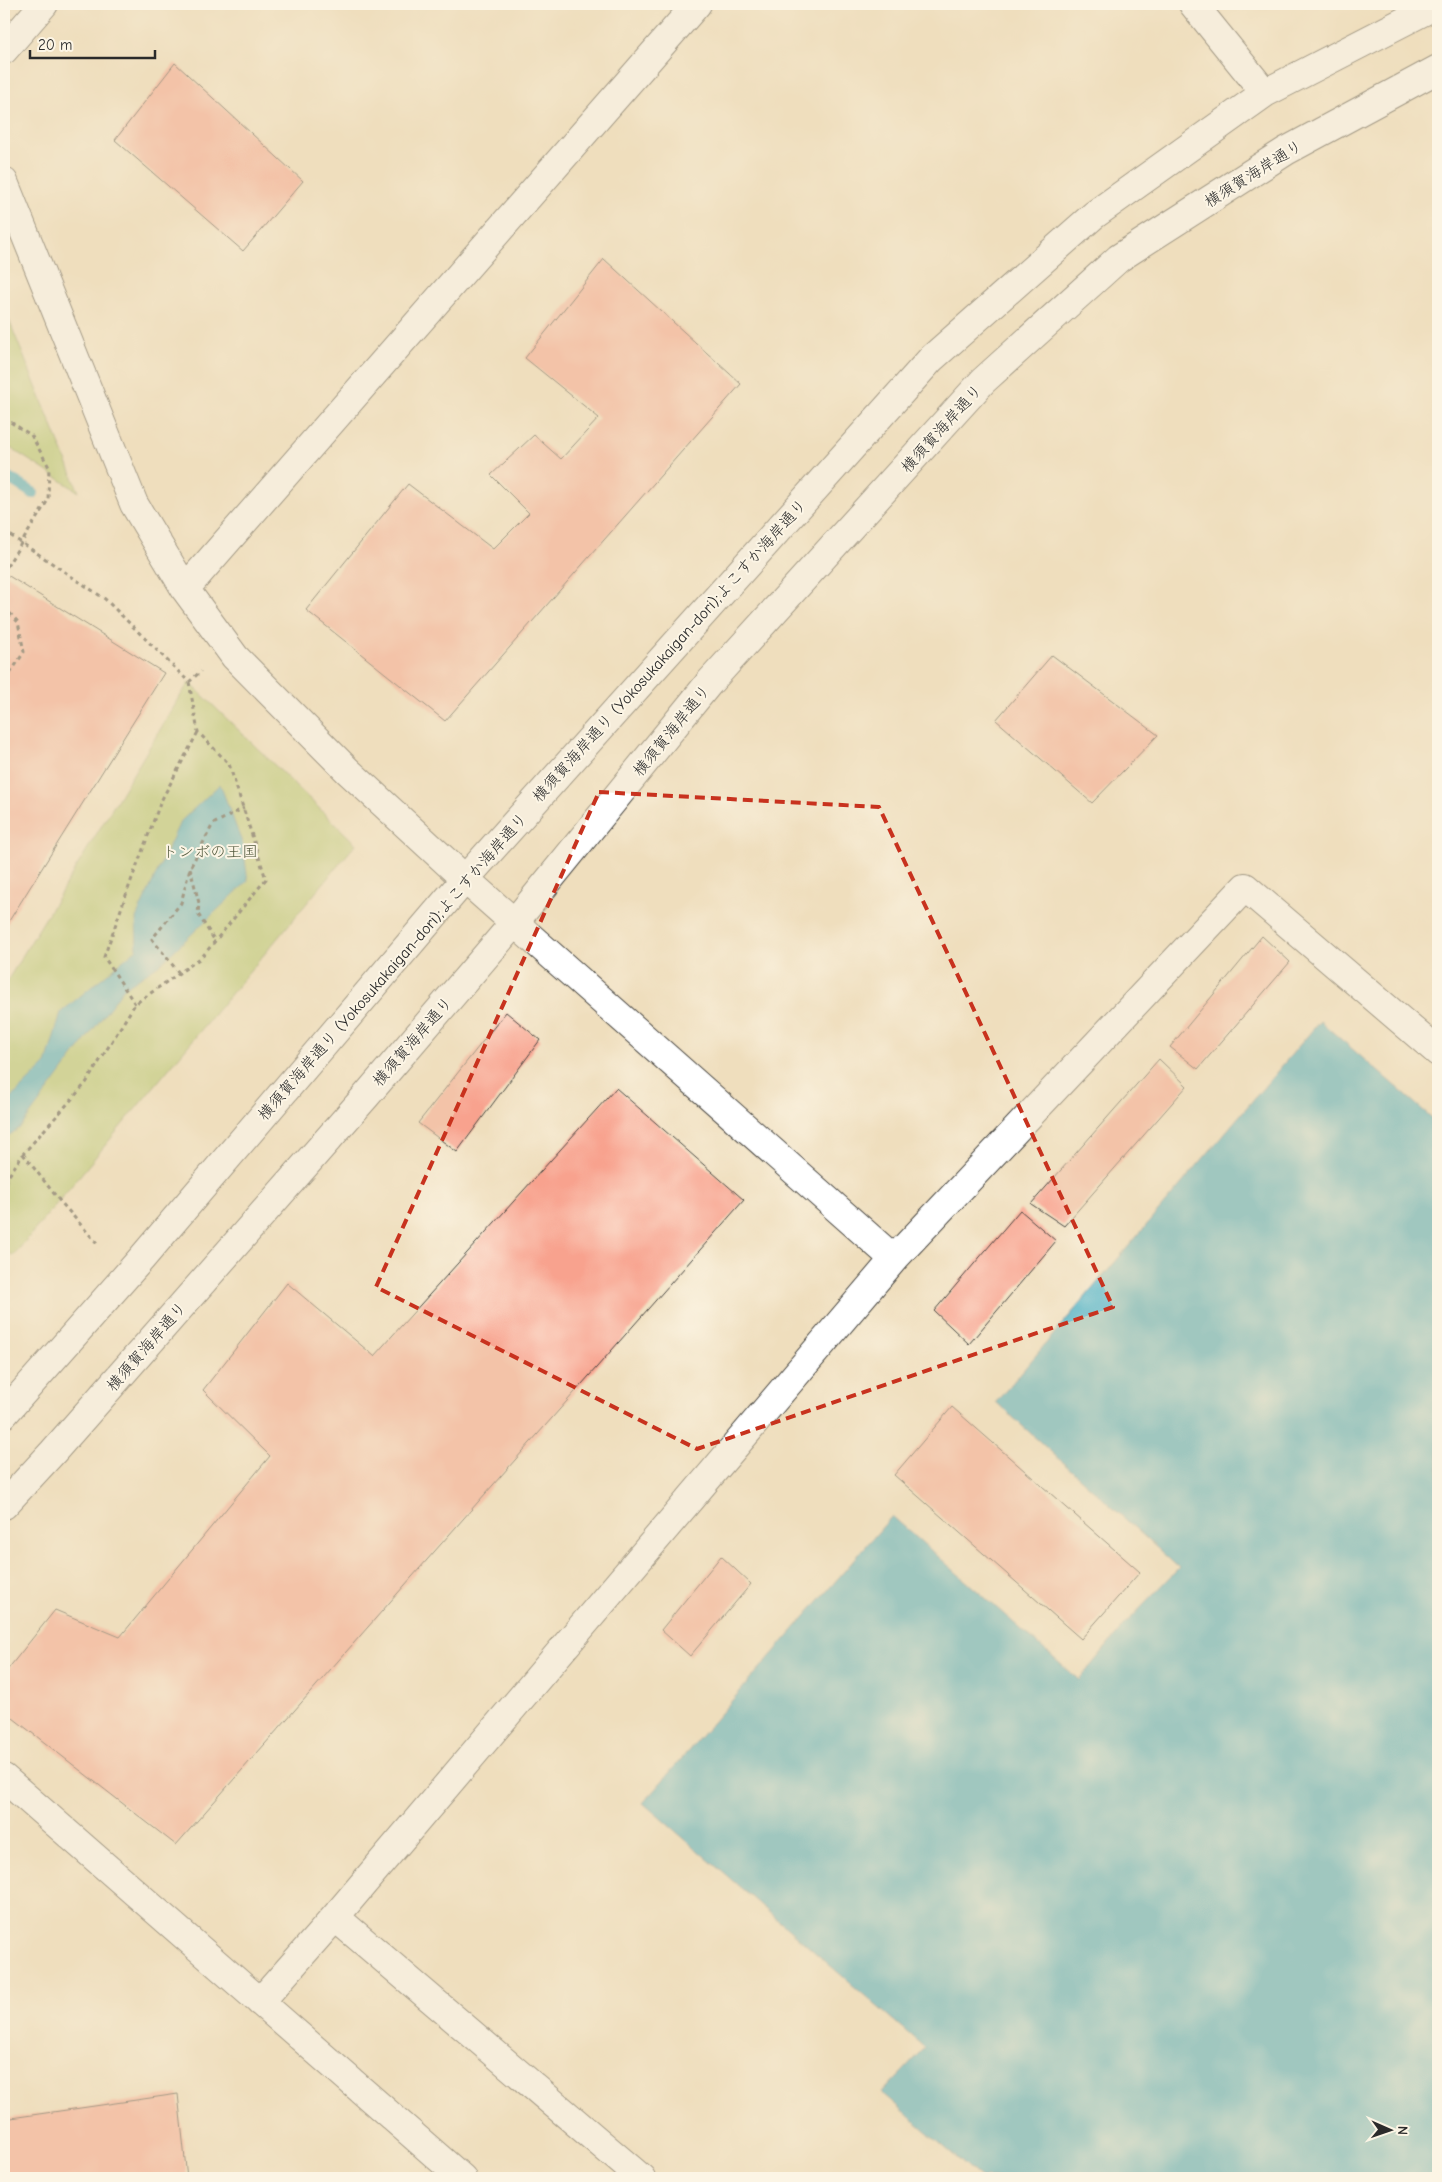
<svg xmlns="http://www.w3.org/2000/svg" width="1442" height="2182" font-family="'Comic Neue','Klee One',sans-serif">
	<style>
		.green { fill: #afc66b; stroke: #6d784b }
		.water { fill: #42acc2; stroke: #366c76 }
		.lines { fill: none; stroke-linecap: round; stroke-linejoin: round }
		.stream { stroke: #42acc2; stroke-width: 12 }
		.building { fill: #f8a28e }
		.minor-casing { stroke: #484641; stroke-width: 30 }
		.path { stroke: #484641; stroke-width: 3; stroke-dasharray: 4 4; stroke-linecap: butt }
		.minor { stroke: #fff; stroke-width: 28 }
		.path-bridge { stroke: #484641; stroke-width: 3; stroke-dasharray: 4 4; stroke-linecap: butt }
		.marked { fill: none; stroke: #c8321e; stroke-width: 4; stroke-dasharray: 10 6; stroke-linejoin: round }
		.labels { text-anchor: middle; stroke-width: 4; stroke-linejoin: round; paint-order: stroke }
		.street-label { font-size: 16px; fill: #2b2b2b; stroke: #fcf5e5 }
		.park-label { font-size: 16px; fill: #535a3e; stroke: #fcf5e5 }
	</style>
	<rect width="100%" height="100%" fill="#fcf5e5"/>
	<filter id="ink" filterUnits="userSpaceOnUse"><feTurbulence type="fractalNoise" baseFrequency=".02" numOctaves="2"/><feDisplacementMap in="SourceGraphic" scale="10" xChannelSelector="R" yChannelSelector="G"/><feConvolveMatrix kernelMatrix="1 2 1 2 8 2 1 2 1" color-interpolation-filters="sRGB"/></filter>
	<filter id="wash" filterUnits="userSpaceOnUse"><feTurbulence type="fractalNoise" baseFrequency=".0096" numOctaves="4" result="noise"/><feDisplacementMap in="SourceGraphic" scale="20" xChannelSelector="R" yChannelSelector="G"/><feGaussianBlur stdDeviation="1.12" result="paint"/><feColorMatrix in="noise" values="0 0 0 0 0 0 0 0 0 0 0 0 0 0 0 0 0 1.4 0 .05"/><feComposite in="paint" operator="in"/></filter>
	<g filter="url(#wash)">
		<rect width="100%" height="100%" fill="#efdebd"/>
		<path class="green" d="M4,308L79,492L4,444Z
			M189,682L356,844L13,1256L4,1249V986Z"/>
		<path class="water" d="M220,784L243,845L248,881L160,964L124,988L21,1127L4,1139V1109L9,1100L46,1064L61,1012L137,949L136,918L180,822Z
			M1320,1021L1438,1123V2178H980L882,2093L925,2048L643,1803L892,1516L1079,1680L1125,1624L1179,1568L996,1402Z"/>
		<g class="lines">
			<path class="stream" d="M4,475L33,493"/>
		</g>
		<g id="blocks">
			<path class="building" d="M175,63L303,181L243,251L115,140Z
				M604,259L741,384L445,721L306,610L408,484L493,549L529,513L491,475L534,435L561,459L599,418L525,358Z
				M4,573L164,673L4,929Z
				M1052,655L1158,735L1092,803L996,720Z
				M1262,936L1290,962L1198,1069L1170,1047Z
				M506,1012L540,1040L457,1152L418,1123Z
				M1159,1059L1187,1086L1064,1226L1031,1204Z
				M616,1088L744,1200L176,1845L4,1711V1674L55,1610L120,1637L270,1456L203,1390L287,1283L374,1356Z
				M1020,1210L1056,1241L969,1344L934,1311Z
				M952,1407L1140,1572L1081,1639L894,1475Z
				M721,1556L751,1584L690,1656L661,1630Z
				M178,2094L187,2178H4V2119Z"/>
		</g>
	</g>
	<g filter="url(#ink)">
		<use href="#blocks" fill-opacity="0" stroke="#484641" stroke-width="1"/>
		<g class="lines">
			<defs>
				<path id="minor" d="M1193,4L1265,93
					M4,50L44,4
					M4,182L134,504L185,589L235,657L348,771L465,879L894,1259L1245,887L1438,1052
					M185,589L697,4
					M4,1414L142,1258L465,879L931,359L1094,215L1265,93L1438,4
					M4,1505L53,1452L366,1096L514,923L709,683L983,381L1119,258L1286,151L1438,69
					M4,1778L462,2178
					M335,1917L641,2178
					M260,2002L335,1917L894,1259"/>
			</defs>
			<use href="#minor" class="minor-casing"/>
			<path class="path" d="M4,531L105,599L189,682L198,732L229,764L266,879L202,957L135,1004L86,1083L23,1154L4,1183
				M4,607L18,622L24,652L4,683
				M189,682L201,671
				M190,868L199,903L198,914L215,941
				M179,973L152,939L181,903L190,868L213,824L244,808
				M135,1004L104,957L131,881L161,801L198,732
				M23,1154L59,1200L97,1243"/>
			<use href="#minor" class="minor"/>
			<path class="path-bridge" d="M4,418L31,435L49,467L48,500L4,571"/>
		</g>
	</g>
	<path d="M0 0H1442V2182H0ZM599,792L879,807L1113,1307L697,1449L376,1287Z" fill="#efdebd" fill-opacity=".55" fill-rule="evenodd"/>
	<path class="marked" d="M599,792L879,807L1113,1307L697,1449L376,1287Z"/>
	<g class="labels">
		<g class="street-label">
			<text transform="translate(1253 173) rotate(-32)" y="6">横須賀海岸通り</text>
			<text transform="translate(941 428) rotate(-48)" y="6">横須賀海岸通り</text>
			<text transform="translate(669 650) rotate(-48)" y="6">横須賀海岸通り (Yokosukakaigan-dori);よこすか海岸通り</text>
			<text transform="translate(671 730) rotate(-51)" y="6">横須賀海岸通り</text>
			<text transform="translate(392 966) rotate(-49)" y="6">横須賀海岸通り (Yokosukakaigan-dori);よこすか海岸通り</text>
			<text transform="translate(412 1041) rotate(-49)" y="6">横須賀海岸通り</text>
			<text transform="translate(146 1346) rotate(-49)" y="6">横須賀海岸通り</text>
		</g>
		<g class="park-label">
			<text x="210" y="857">トンボの王国</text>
		</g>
	</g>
	<rect width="1442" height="2182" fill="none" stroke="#fcf5e5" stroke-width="20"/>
	<g transform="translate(1390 2130) rotate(92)" stroke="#fcf5e5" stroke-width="4" paint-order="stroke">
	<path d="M0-4L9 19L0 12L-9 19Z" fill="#2b2b2b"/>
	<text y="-8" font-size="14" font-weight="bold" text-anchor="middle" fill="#2b2b2b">N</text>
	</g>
	<path d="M30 50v8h125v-8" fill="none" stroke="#2b2b2b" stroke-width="2.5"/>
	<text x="38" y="50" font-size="15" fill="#2b2b2b" stroke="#fcf5e5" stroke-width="4" paint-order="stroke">20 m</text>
</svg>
